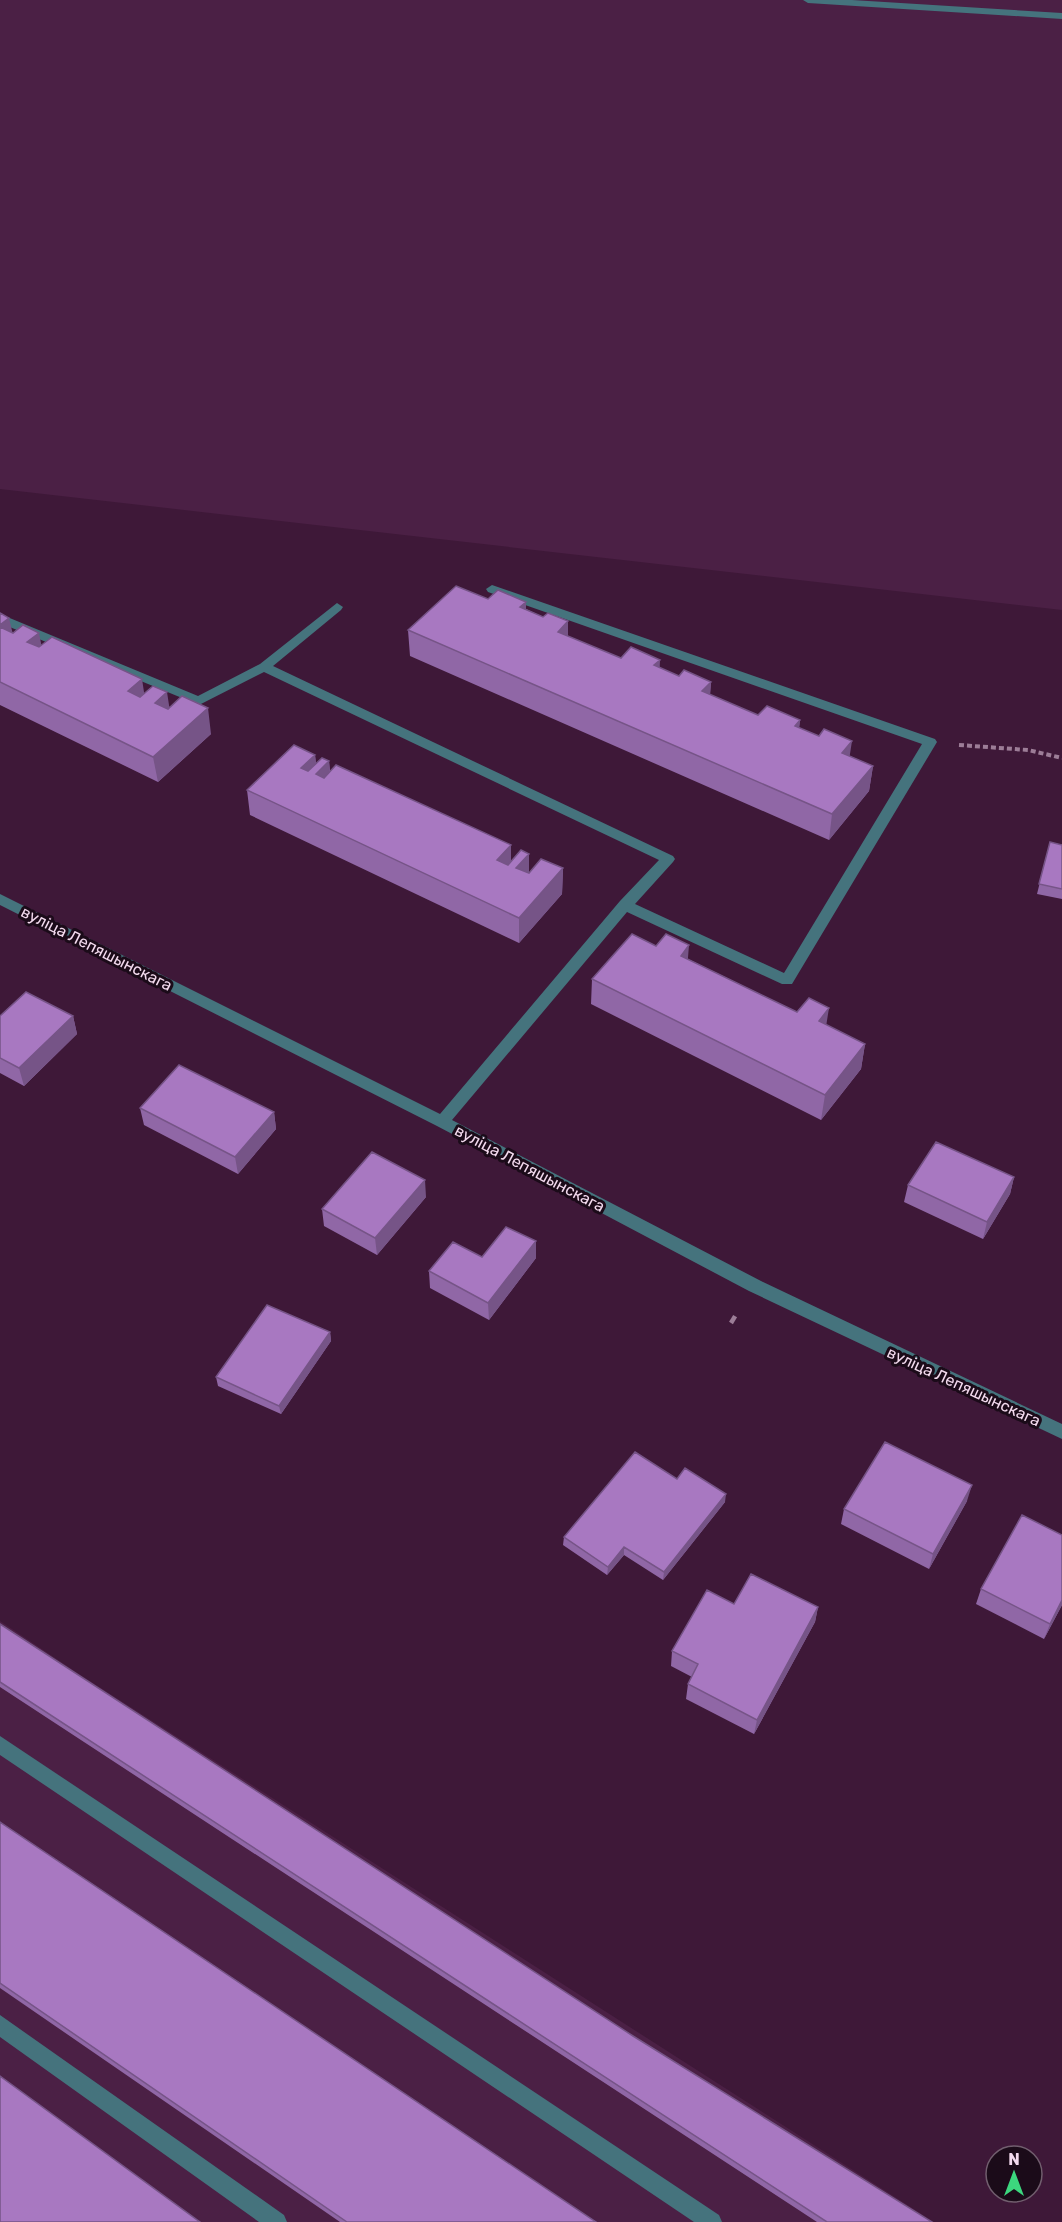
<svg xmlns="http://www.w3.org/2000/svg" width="1062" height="2222" font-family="Rubik,sans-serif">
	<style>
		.built { fill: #4b2045 }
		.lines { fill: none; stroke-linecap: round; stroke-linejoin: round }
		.path-far1 { stroke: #9c7d97; stroke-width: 4; stroke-dasharray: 5 3; stroke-linecap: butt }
		.path { stroke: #9c7d97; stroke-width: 4.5; stroke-dasharray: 8 4; stroke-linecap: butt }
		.minor { fill: #45737d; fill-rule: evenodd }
		.wall { fill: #9067a6 }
		.shaded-wall { fill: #765487 }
		.building { fill: #a878c1; stroke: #765487; stroke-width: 1.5 }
		.labels { text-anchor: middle; stroke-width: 6; stroke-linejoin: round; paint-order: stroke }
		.street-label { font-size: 16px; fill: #f3daee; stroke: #1b0b19 }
	</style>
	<rect width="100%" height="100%" fill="#3e1838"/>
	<path class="built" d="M0,0H1062V610L0,489Z
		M0,1621L79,1674L934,2222H0Z"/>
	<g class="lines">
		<path class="path-far1" d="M959,745L1028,750L1062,758"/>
		<path class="path" d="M731,1323L737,1313"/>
		<path class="minor" d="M803,0H852L1062,13V19L808,3Z
			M492,585L935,739L937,742L792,984H782L627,912L452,1120L761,1281L1062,1424V1439L749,1291L437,1126L0,905V894L440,1114L620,901L659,860L264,672L199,705L0,623V614L198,696L260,664L337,603L343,607L341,610L273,666L673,856L675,859L673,862L635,904L784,973L922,744L488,592L486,589Z
			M0,1736L719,2215L722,2222H694L0,1755Z
			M0,2015L284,2215L287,2222H259L0,2037Z"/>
	</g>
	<path class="wall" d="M488,599L526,609L543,617L568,621V636L621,658L660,668L679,676L711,682L710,695L758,715L800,720L799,728L850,756L873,766L869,791L829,840L410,656L408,630Z
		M0,613L12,633L41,645L144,694L170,707L211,734L158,782L0,705Z
		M315,755L316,764L329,761L330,771L511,861L529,854V873L563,868L562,894L519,943L250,815L247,790Z
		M1050,842L1062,845V899L1037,894Z
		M656,946L688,959L797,1012L865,1044L861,1069L821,1120L591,1004L592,979Z
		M0,1016H73L77,1034L24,1086L0,1073Z
		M140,1108L274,1112L276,1129L238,1174L144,1125Z
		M1014,1177L1010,1194L983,1239L904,1202L908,1185Z
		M426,1197L377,1255L324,1226L322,1209Z
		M536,1241V1258L489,1320L430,1288L429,1271Z
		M330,1332L331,1341L281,1414L218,1386L216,1377Z
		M677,1479L725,1502L663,1580L624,1555L607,1575L563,1545L564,1537Z
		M967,1501L929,1569L841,1524L844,1509Z
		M981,1589L1062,1605L1044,1639L976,1604Z
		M734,1604L818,1607L815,1622L754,1734L686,1699L688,1684L692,1677L671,1666L672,1651Z
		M0,1624L633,2036L932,2222H817L0,1687Z
		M0,1822L596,2222H340L0,1988Z"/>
	<path class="shaded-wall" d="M526,602V627L520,607Z
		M9,618L15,643L0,633V625Z
		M568,621V647L558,632Z
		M39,633L44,658L27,642Z
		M660,660L659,685L654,665Z
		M142,679L146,705L128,691Z
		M711,682L709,707L702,691Z
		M167,692L171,718L155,703Z
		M208,708L211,734L158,782L153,757Z
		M800,720L797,746L795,726Z
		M852,741L848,767L842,753Z
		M315,755L317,773L329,761L331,787L301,768Z
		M873,766L869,791L829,840L832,814Z
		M511,845V871L497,860Z
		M529,854V879L516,868Z
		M563,868L562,894L519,943V918Z
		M689,945L687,970L681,956Z
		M829,1008L825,1033L819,1021Z
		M73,1016L77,1034L24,1086L19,1068Z
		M865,1044L861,1069L821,1120L825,1095Z
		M274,1112L276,1129L238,1174L235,1157Z
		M1014,1177L1010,1194L983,1239L987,1222Z
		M425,1180L426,1197L377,1255L375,1238Z
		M536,1241V1258L489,1320L488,1303Z
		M330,1332L331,1341L281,1414L279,1406Z
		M972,1485L967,1501L929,1569L933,1554Z
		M726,1494L725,1502L663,1580L664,1572Z
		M624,1547V1555L607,1575L608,1567Z
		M1062,1600V1605L1044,1639L1050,1624Z
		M818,1607L815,1622L754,1734L757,1720Z"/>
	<path class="building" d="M456,586L488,599L498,590L526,602L520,607L543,617L548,613L568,621L558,632L621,658L631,647L660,660L654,665L679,676L684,670L711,682L702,691L758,715L767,706L800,720L795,726L819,736L824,729L852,741L842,753L873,766L832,814L408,630Z
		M0,613L9,618L0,625Z
		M23,625L39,633L27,642L39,647L52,637L142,679L128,691L140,697L153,686L167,692L155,703L168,709L182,696L208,708L153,757L0,682V627L13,633Z
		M294,745L315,755L301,768L308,771L322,758L329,761L316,774L324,778L336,765L511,845L497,860L508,865L521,850L529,854L516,868L529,873L541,859L563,868L519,918L247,790Z
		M1050,842L1062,845V889L1039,884Z
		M632,934L656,946L666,934L689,945L681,956L797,1012L809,998L829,1008L819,1021L865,1044L825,1095L592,979Z
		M26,992L73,1016L19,1068L0,1058V1016Z
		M179,1065L274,1112L235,1157L140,1108Z
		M936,1142L1014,1177L987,1222L908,1185Z
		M372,1152L425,1180L375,1238L322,1209Z
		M506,1227L536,1241L488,1303L429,1271L453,1242L482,1257Z
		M267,1305L330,1332L279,1406L216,1377Z
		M885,1442L972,1485L933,1554L844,1509Z
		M635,1452L677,1479L685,1468L726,1494L664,1572L624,1547L608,1567L564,1537Z
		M1022,1515L1062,1535V1600L1050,1624L981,1589Z
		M751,1574L818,1607L757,1720L688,1684L698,1664L672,1651L707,1590L734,1604Z
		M0,1624L633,2036L932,2222H827L0,1682Z
		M0,1822L596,2222H347L0,1983Z
		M0,2076L200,2222H0Z"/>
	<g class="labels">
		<g class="street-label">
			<text transform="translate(97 948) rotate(27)" y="6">вуліца Лепяшынскага</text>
			<text transform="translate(530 1168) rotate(28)" y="6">вуліца Лепяшынскага</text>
			<text transform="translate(964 1386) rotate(25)" y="6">вуліца Лепяшынскага</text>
		</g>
	</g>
	<g transform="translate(1014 2174)"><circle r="28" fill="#1b0b19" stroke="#715e6e" stroke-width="1.5"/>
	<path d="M0-4.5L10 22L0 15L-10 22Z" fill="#3cd77e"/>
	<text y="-9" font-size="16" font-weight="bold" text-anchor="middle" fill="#f3daee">N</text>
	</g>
</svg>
